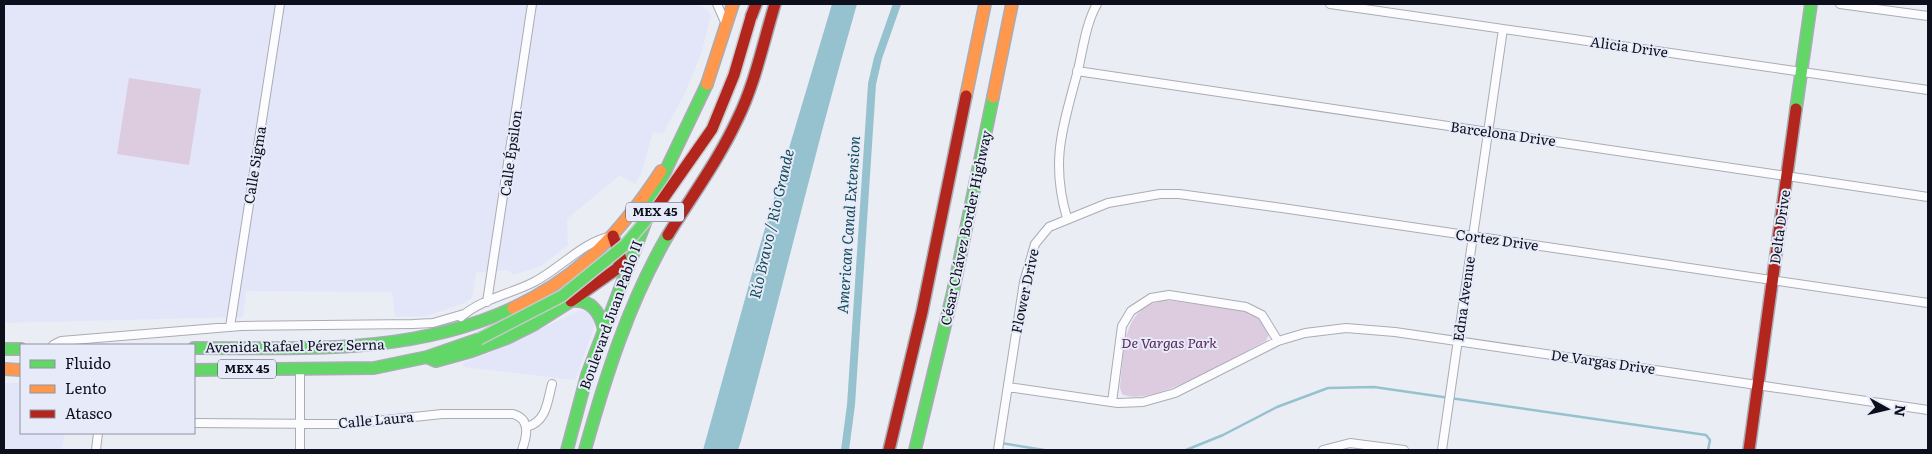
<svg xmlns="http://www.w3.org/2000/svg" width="1932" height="454" font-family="Literata,serif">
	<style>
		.built { fill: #e2e6f8 }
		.green { fill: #ddcbe0 }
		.water { fill: #96c2cf }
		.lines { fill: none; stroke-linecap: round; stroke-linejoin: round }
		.stream { stroke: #96c2cf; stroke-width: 2.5 }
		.canal { stroke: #96c2cf; stroke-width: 8 }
		.street-casing { stroke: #aaacb5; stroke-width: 10 }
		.fast-casing { stroke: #aaacb5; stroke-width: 14 }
		.slow-casing { stroke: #aaacb5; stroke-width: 14 }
		.jam-casing { stroke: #aaacb5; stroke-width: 14 }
		.street { stroke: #fcfcfe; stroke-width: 8 }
		.fast { stroke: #63d668; stroke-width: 11 }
		.slow { stroke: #ff974d; stroke-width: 11 }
		.jam { stroke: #b3261e; stroke-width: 11 }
		.fast-bridge-casing { stroke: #c7c9ce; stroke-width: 14; stroke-linecap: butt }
		.jam-bridge-casing { stroke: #c7c9ce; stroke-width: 14; stroke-linecap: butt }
		.fast-bridge { stroke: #63d668; stroke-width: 11 }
		.jam-bridge { stroke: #b3261e; stroke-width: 11 }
		.labels { text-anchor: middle; stroke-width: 4; stroke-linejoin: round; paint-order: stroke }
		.shield { fill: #e7ebf9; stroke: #4e525e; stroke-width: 1 }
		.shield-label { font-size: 12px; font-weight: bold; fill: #0d101c }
		.street-label { font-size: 14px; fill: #0d101c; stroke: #e7ebf9 }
		.park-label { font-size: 14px; font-style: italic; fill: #592856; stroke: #e7ebf9 }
		.water-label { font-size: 15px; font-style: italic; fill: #154b57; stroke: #e7ebf9 }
	</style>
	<rect width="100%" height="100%" fill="#ebedf5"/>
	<path class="built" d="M4,4H688L704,7L711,14L702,51L686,91L663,134L653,132L641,174L635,184L620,175L567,219L568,245L541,266L514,275L507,270L476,273L472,298L462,304L426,316L395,317L392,292L246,291L243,317L4,323Z
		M580,310L595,314L596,322L575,380L464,367L463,363L501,348Z
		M4,383H21V433H65L62,450H4Z"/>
	<path class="green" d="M129,78L201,89L189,165L117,154Z
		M1165,300L1247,311L1263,321L1269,334L1266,341C1237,356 1150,409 1122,394L1120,388C1125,350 1120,308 1165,300Z"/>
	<path class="water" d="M832,4H857C815,149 781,296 741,441L738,450H703L758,252Z"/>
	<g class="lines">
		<path class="stream" d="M1001,443L1044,450
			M1186,450L1223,435L1277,407L1328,388L1374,387L1706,435L1710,440L1708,450"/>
		<path class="canal" d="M845,450L851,405L872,84L878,58L897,4"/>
		<defs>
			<path id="street" d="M717,4L725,22
				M1330,4L1928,90
				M1840,4L1928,16
				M1077,71L1928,197
				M1067,218C1050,160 1063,127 1078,70C1083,49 1086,23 1097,4
				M487,302L532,4
				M461,317C481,299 511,294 534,282C560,269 583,241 613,236
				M230,327L280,4
				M53,345L61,341L241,326L413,324L433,323L464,314
				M300,369V450
				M1008,387L1118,403L1143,402L1175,393L1278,341L1305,333L1346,328L1395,332L1928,410
				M1112,402L1122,326L1131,311L1151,298L1169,295L1246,307L1262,315L1278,341
				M194,423L348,424L442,414H513C531,419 527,436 522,450
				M527,427C547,421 547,402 552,384
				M96,450L98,433
				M998,450L1024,282L1035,244L1049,227L1108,203L1160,194H1179L1282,208L1928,303
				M1323,450L1350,443L1404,450
				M1442,450L1503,29"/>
			<path id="fast" d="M1796,109L1811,4
				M194,348C303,348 412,355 513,308
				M4,349H21
				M427,357L436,361L472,351L507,338L533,325L571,301C591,299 600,312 604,330
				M194,370L374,368L427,357L479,339
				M567,450L587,375L663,176L707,84
				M585,450C606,375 629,302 668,235
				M915,450L953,292L993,97"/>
			<path id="slow" d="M707,84L733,4
				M966,96L985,4
				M993,97L1012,4
				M513,308C581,276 621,232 661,171
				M4,369L21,370"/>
			<path id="jam" d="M751,17L756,4
				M668,235C691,197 718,161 737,120C755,84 763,43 775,4
				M571,301L618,268L621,259L613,236
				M889,450L922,312L966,96
				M1749,450L1796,109"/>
		</defs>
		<use href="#street" class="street-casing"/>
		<use href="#fast" class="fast-casing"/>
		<use href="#slow" class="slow-casing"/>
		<use href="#jam" class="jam-casing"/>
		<use href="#street" class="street"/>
		<use href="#fast" class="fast"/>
		<use href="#slow" class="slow"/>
		<use href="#jam" class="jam"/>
		<defs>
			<path id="fast-bridge" d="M479,339L562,296L625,245L658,206"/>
			<path id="jam-bridge" d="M658,206L712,129L734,75L751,17"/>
		</defs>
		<use href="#fast-bridge" class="fast-bridge-casing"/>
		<use href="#jam-bridge" class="jam-bridge-casing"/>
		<use href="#fast-bridge" class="fast-bridge"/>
		<use href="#jam-bridge" class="jam-bridge"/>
	</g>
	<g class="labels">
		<g class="shield">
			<rect x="626" y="202.5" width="58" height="19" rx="4"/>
			<rect x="218" y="359.5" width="58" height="19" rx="4"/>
		</g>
		<g class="shield-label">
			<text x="655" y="216">MEX 45</text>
			<text x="247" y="373">MEX 45</text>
		</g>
		<g class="street-label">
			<text transform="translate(1629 47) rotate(8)" y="5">Alicia Drive</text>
			<text transform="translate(1503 134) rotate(8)" y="5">Barcelona Drive</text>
			<text transform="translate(511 153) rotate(-82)" y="5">Calle Épsilon</text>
			<text transform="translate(255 165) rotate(-81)" y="5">Calle Sigma</text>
			<text transform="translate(1780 227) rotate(-82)" y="5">Delta Drive</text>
			<text transform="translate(966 228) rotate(-78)" y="5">César Chávez Border Highway</text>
			<text transform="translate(1497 240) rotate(8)" y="5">Cortez Drive</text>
			<text transform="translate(1025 291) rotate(-78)" y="5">Flower Drive</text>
			<text transform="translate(1464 299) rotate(-82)" y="5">Edna Avenue</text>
			<text transform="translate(611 315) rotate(-70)" y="5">Boulevard Juan Pablo II</text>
			<text transform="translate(295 346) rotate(-1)" y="5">Avenida Rafael Pérez Serna</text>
			<text transform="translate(1603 362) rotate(8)" y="5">De Vargas Drive</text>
			<text transform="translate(376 420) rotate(-5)" y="5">Calle Laura</text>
		</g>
		<g class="park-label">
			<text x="1169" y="348">De Vargas Park</text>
		</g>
		<g class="water-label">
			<text transform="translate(772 224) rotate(-77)" y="5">Río Bravo / Rio Grande</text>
			<text transform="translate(849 225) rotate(-86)" y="5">American Canal Extension</text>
		</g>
	</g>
	<rect width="1932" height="454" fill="none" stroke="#0d101c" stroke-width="10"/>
	<rect x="20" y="344" width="175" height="90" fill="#e7ebf9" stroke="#9093a1"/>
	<rect x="30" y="360" width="25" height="8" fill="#63d668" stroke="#9093a1"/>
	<text x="65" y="369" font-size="15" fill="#0d101c">Fluido</text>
	<rect x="30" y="385" width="25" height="8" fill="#ff974d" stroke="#9093a1"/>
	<text x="65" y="394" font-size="15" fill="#0d101c">Lento</text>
	<rect x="30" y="410" width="25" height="8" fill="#b3261e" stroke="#9093a1"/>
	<text x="65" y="419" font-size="15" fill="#0d101c">Atasco</text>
	<g transform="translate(1887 409) rotate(98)" stroke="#e7ebf9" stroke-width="4" paint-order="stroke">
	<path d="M0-4L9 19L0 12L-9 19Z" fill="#0d101c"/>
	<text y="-8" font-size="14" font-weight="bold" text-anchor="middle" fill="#0d101c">N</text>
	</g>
</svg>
